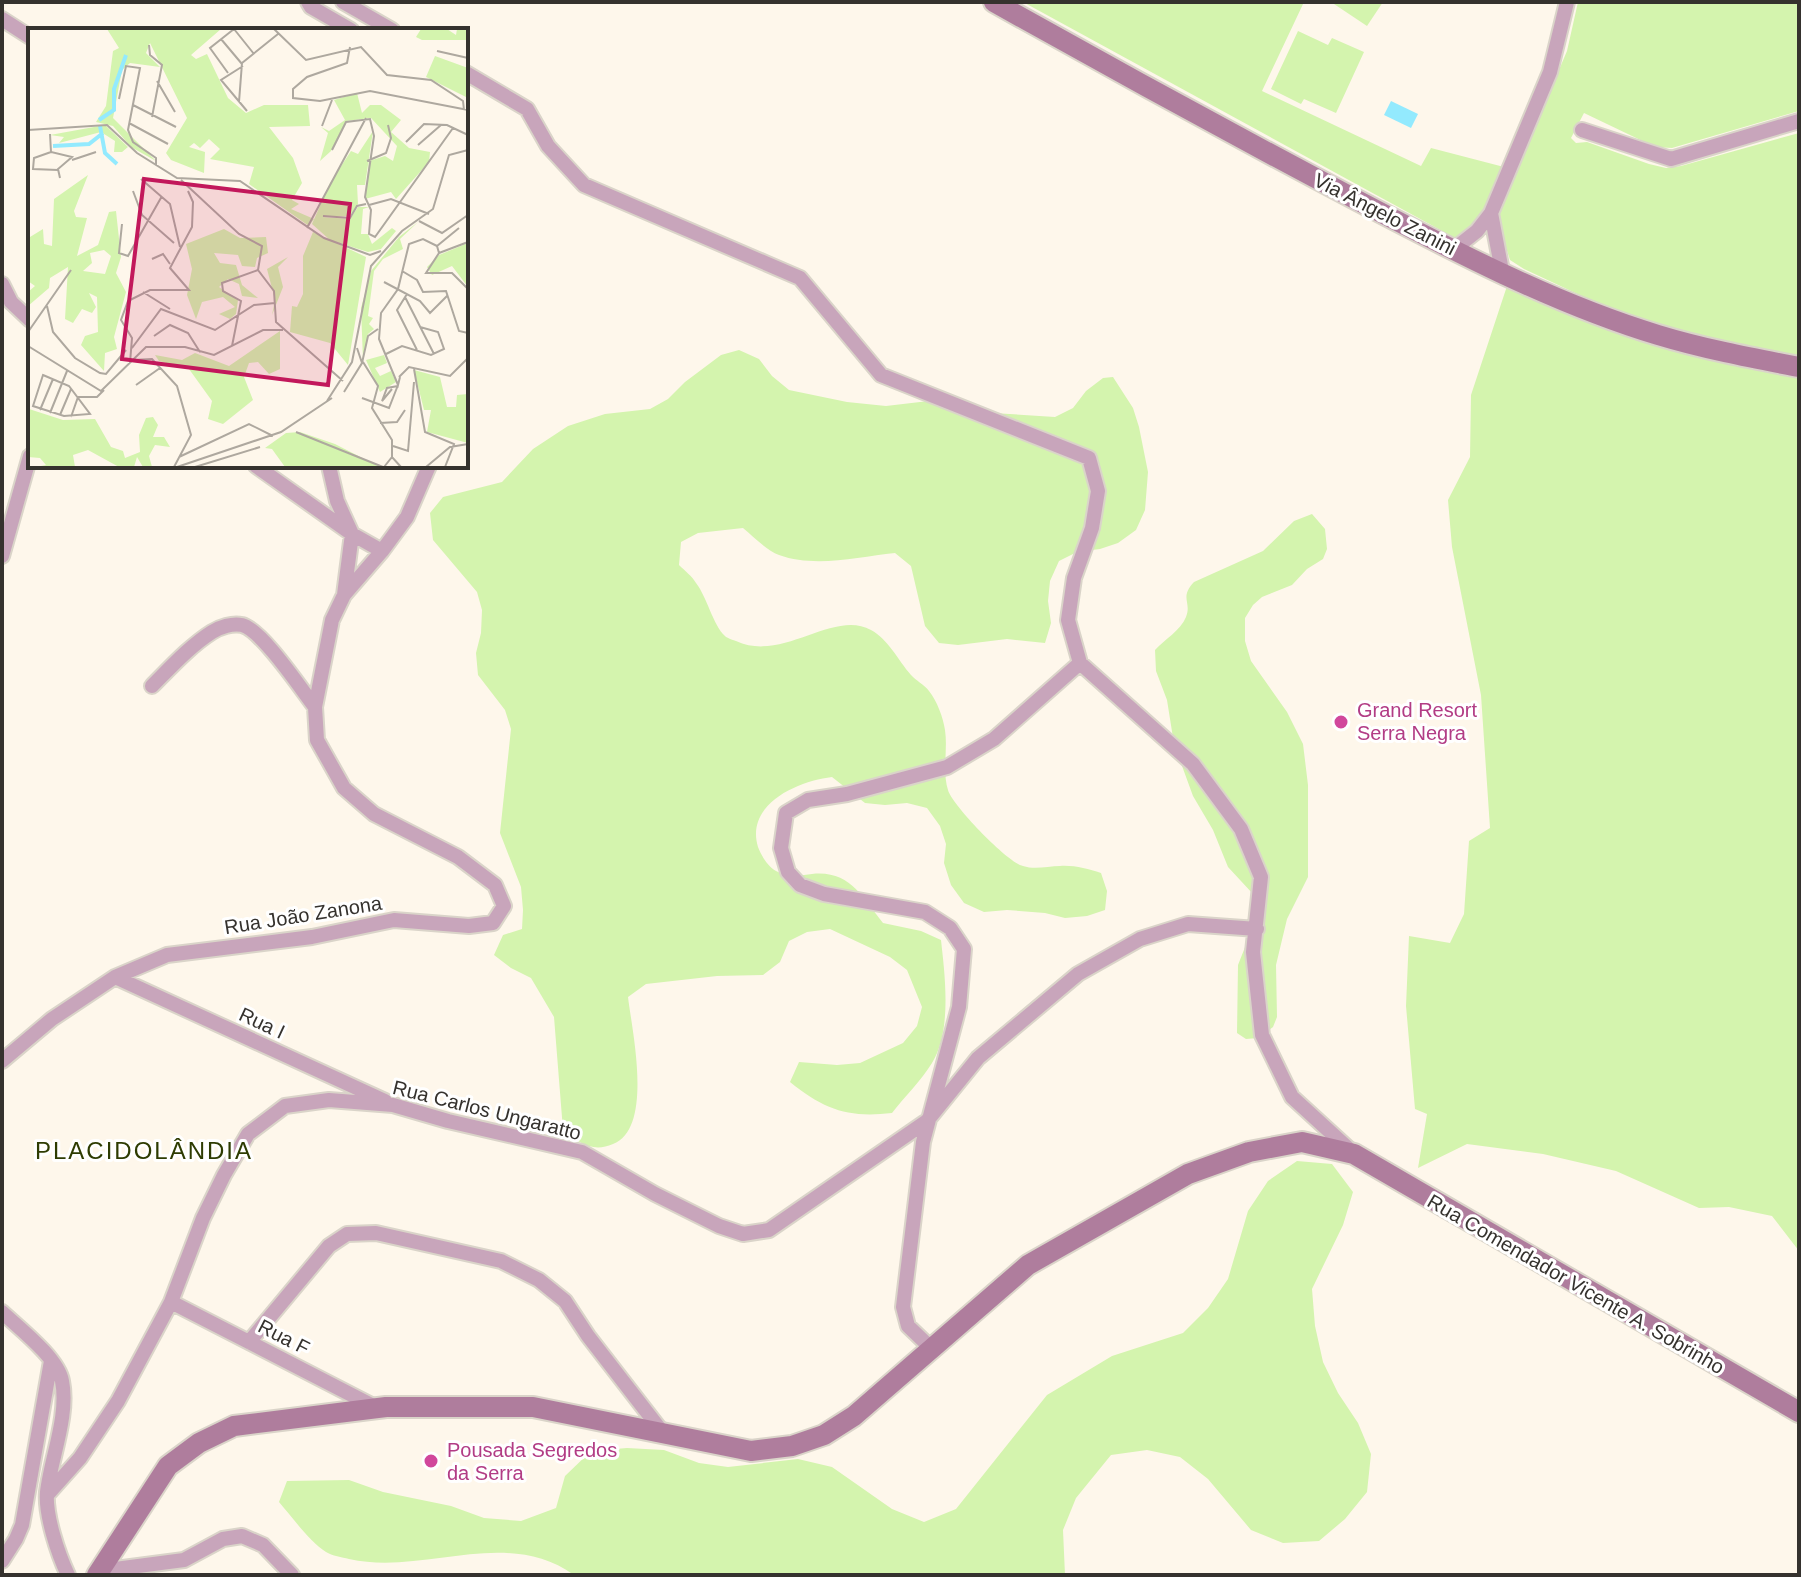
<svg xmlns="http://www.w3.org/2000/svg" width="1801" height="1577" font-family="Helvetica,sans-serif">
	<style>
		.green { fill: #d4f4ae }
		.water { fill: #93eafe }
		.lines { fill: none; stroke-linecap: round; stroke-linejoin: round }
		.street-casing { stroke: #dad4c9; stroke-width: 18 }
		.secondary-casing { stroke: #dad4c9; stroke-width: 24 }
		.street { stroke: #c8a5bb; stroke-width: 14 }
		.secondary { stroke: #af7d9d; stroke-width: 20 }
		.hotel-dot { fill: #d1479c; stroke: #fff; stroke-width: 3 }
		.labels { text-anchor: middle; stroke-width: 6; stroke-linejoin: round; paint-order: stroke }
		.street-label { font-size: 20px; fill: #35322e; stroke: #fff }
		.hotel-label { font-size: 20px; fill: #b23c85; stroke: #fff; text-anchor: start }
		.quarter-label { font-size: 24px; letter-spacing: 2px; fill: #2e3c02; stroke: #fff }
		.inset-river { fill: none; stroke: #93eafe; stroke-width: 4 }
		.inset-road { fill: none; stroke: #aea89f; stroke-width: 2 }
		.view { fill: #c2185b; fill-opacity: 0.15; stroke: #c2185b; stroke-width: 4 }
		.inset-edge { fill: none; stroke: #35322e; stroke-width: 4 }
	</style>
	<rect width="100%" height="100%" fill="#fef7eb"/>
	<path class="green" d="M1023,2H1304L1262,91L1421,166L1431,148L1504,167C1491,197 1486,222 1455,238Z
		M1331,2H1383L1367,26Z
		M1578,2H1799V111L1672,148L1655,147L1584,113L1571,138L1576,143L1587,142L1649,164L1666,168L1681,166L1799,133V356L1668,329L1616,312L1524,269L1510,260L1500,229L1498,213L1567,51Z
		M1298,31L1328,45L1332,38L1364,52L1336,113L1304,99L1301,104L1271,89Z
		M1508,283L1799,374V1251L1772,1216L1729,1207L1699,1208L1616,1171L1543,1154L1467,1144L1418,1168L1427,1114L1415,1109L1406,1006L1409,936L1450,943L1464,914L1469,841L1490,828L1481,695L1452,547L1448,500L1470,457L1471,395Z
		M739,350L759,359L772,376L789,390L847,402L886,406L954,398L993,413L1055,417L1073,408L1086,391L1103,378L1113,377L1133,408L1139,427L1148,472L1145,510L1136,530L1118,543L1100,549L1077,552L1059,561L1050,581L1048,601L1051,623L1045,643L1007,639L958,645L939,643L925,626L911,566L895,553C858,557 815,568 779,555C767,551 754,537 743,528L698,533L681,542L679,565C685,571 692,576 696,583C707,597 713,625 725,636C725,637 735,641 736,641C783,663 833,609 871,630C888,639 898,660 911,675C916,681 924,684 929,691C937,701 943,717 945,730C948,750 942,771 948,790C952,805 1008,863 1023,866C1035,870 1048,866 1060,866C1074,865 1088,869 1101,873L1107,891L1105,910L1087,916L1065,918L1045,913L1007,910L984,912L964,903L951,885L944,863L946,844L940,826L927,808L907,803L885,805L865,803L832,777C798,781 745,804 758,847C761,855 768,867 776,871C787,877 800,876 812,874C850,870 862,897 883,923L921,931L941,940C945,976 952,1031 932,1063C921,1081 905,1096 892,1113C848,1118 825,1110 790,1082L799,1062L837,1065L860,1063L903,1043L917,1026L922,1007L907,970L890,957L830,929L807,932L789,941L780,962L763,975L717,976L646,984L628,997C632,1031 654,1128 613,1144C593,1153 579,1143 563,1130L554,1017L531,978L511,968L494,955L503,935L522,929L523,910L521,887L500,833L511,729L505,710L478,675L476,653L481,633L482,610L477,592L433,540L430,513L443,497L502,482L533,449L568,426L605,414L650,409L668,399L685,382L721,355Z
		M1312,514L1325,529L1327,549L1323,559L1307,569L1292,585L1262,597L1253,605L1245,618V641L1251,661L1287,712L1303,744L1308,785V877L1287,919L1276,965L1277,1017L1273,1027L1258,1038L1246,1039L1237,1033L1238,965L1251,932L1253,894L1228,867L1213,830L1193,796L1174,744L1167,700L1156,671L1155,650C1164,640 1181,630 1186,617C1192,602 1179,598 1194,582L1263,551L1294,521Z
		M1297,1161L1332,1164L1353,1192L1343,1225L1312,1289L1315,1326L1323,1362L1338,1393L1358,1423L1371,1454L1367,1492L1345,1519L1319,1541L1283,1543L1251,1530L1208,1479L1180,1457L1147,1450L1111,1455L1076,1498L1063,1530L1065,1575H574C505,1526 424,1576 349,1559C342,1557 332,1556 326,1552C310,1542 292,1517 279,1502L287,1481L349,1480L383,1492L451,1506L484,1518L521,1521L556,1508L565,1476L591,1451L627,1448L664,1450L699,1463L728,1467L798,1459L832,1467L892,1509L924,1522L956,1509L1047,1395L1112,1356L1183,1333L1208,1308L1228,1279L1248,1211L1268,1181Z"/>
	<path class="water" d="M1391,101L1418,114L1411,128L1384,115Z"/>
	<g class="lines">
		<defs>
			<path id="street" d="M308,2L311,7L351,30
				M343,2L392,30
				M2,19L30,37
				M466,73L527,109L548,146L584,185L800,278L881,375L1089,458L1098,491L1092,528L1074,578L1068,620L1080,663L1193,764L1241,829L1261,877L1253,952L1262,1035L1292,1097L1351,1151
				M1582,130L1671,159L1799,121
				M1491,213L1502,271
				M1453,250L1477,231L1491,213L1550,72L1567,2
				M2,284L11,302L30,320
				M256,466L352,534L344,595
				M329,466L337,501L352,534L382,551
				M2,556L30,456
				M152,686C171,667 190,646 212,632C220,627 232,623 242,625C262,630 301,689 315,707
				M115,977L385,1101
				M2,1061L52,1019L115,977L167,955L312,937L394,920L469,926L493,923L504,906L495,885L458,857L374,814L344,788L317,740L315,707L332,620L344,595L382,551L407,517L429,466
				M171,1302L377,1408
				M2,1312C19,1328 58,1358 62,1381C69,1415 51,1458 47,1492C45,1515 58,1554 68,1575
				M249,1342L329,1246L347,1234L376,1233L501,1261L539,1280L565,1301L588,1336L663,1433
				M932,1349L908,1326L903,1307L923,1142L959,1007L964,949L950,928L925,912L824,894L800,885L788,872L781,848L786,813L808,800L847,794L947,767L994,739L1080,663
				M47,1495L80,1458L118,1401L171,1302L203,1218L224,1175L248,1134L285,1106L329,1100L393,1105L448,1121L582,1152L655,1194L719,1226L743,1234L769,1230L927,1121L978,1058L1078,974L1140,939L1188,924L1257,929
				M2,1561L16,1539L22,1525L51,1361
				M100,1571L184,1560L223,1539L242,1536L263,1545L292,1575"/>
			<path id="secondary" d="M994,2C1113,69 1234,135 1355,199C1450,249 1555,304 1658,335C1704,349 1752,358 1799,367
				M97,1575L168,1466L199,1443L234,1426L386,1407H533L751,1451L792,1446L824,1435L854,1416L1028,1265L1188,1174L1249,1152L1302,1142L1354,1154L1799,1412"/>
		</defs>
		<use href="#street" class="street-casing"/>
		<use href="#secondary" class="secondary-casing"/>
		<use href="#street" class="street"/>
		<use href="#secondary" class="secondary"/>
	</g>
	<g class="hotel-dot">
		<circle cx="1341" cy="722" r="8"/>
		<circle cx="431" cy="1461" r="8"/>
	</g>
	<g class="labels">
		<g class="street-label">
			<text transform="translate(1385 214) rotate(27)" y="7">Via Ângelo Zanini</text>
			<text transform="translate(303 915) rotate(-9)" y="7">Rua João Zanona</text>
			<text transform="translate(262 1023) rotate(25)" y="7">Rua I</text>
			<text transform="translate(487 1110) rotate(14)" y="7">Rua Carlos Ungaratto</text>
			<text transform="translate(1576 1284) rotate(30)" y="7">Rua Comendador Vicente A. Sobrinho</text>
			<text transform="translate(284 1337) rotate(27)" y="7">Rua F</text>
		</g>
		<g class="hotel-label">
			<text x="1357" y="717">Grand Resort<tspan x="1357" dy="23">Serra Negra</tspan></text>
			<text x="447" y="1457">Pousada Segredos<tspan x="447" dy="23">da Serra</tspan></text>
		</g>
		<g class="quarter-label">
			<text x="144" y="1159">PLACIDOLÂNDIA</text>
		</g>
	</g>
	<g transform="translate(28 28)">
		<rect width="440" height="440" fill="#fef7eb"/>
		<path d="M79,1H193L163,27L168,31L179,26L200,70L218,85L236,77H280L282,98L241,99L265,130L274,155L264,172L271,176L263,181L286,191L281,198L221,156L226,139L182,131L192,121L181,111L172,120L166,115L161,119L177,124L176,145L143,132L138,125L159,90L122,15L118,25L132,39L102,35L94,42L85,90L128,133L103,119L85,98L68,94L78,78L85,23L91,20ZM393,1H419L428,7L429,1H438V12H394L388,9ZM407,28L440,40V70L398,49ZM329,65L334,85L342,77H353L373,92L363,104L381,120L402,124L401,134L368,171L363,164L337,171L341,133L357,128L365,133L369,118L343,90L318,93L303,123L292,133L300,105L293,99L301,103L317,92L306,72ZM77,97L100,119L94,124H86L87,113L73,104L31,115L36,109L22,107ZM345,103L337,157H329L330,176L322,188L294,189L322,191L330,179H341L335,181L333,206H340L344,216L364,200L368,203L353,221L340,224L302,212L284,196L302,155L323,123L330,126ZM60,147L46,183L48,189L59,190L49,228L70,217L81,184L88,183L93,229L88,245L98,264L86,309L89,321L77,325L76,343L53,317L57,308L70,304L69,269L61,265L68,279L64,285L54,281L45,295L37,291L40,239L22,250L21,260L0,278V264L7,258L0,253L2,209L15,201L16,216L24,218L26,171ZM76,222L83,228L77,246L55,243L64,235L62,225ZM390,194L372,211L375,221L355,231L346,243L340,288L345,290L341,296L346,301L340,306L335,332L333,280L343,243L371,209ZM196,201L212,210L238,209L240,225L229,230L227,239L214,238L210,227L186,225L192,235L208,237L214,257L230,270L214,268L211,256L200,251L191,259L210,272L208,286L202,291L191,286L207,279L195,269L174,274L168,291L159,267L164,241L158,216ZM285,204L338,229L320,337L302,315L262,304L264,278L269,279L275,266V228ZM440,215V259L424,238L404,247L399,239L411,227ZM260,229L250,239L255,259L244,287L247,272L239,241ZM252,303V341L241,346L230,334L221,335L216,349L225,372L195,396L180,391L184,373L161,341L131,333L127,327L154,332L167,325L201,338ZM356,327L359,335L347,340L352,348L363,343L368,354L352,364L338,332ZM386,342L412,349L419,379H428L429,367L440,366V415L399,404L403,382H396ZM1,381L35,392L67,391L83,419L95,423L97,430L112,424L111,407L118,390L125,389L130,397L125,409H136L142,419L127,417L121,428L124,439H115L109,429L106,439H91L60,422L45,427L47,439H8L18,437L12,430L0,429ZM272,404L307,416L352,439H257L244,421L237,420L258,405Z" fill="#d4f4ae" fill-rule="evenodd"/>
		<path class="inset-river" d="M71,92L86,82V61L98,27M72,98L77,125L89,136M25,118L61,116L75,105"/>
		<path class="inset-road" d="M206,1L226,26M246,1L278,32L333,19L359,47L403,52L435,73L436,82M193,11L214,36M121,17L122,27L134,37L124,89M322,19L319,35L279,49L265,61V70L292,73L342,63L440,82M409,23L440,30M215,38L193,52L219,83M200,45L182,20L206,1M129,53L147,84M91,71L98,38L112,40L100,102L105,114L128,130V138M211,74L214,35L250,6M105,77L148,99M101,95L140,116M294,98L304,72M0,102L79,97L109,125L149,150L212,153L296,210L342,227L353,223M22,106L23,124L44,129L30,141L32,150M378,114L396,96L419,97L440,107M390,117L413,97M304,122L318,94L342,91L346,108L337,169L343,182L341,206L347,209L425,100M23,124L6,130L5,141L30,142M44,132L68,124M339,133L358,125L363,110L360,97M113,151L142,176L152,219M153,152L211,206L234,218L230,242L246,263L248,294L315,353M105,163L114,187L146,215M341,177L363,171L401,186M295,188L322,190L329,178L338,176M391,193L414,205L440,187M94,196L91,225L100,228L134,168M279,200L338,90M409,218L411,225L398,245H424L440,261M409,218L431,200M411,225L440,214M124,231L135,226L142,236M374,243L389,252L395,264L418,263L431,303L440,305M356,254L392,273L402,285L420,267M115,264L142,281M379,266L369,282L389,322M377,269L406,326M19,278L25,304L47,330L72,345L78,346L98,322M0,304L43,242M126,308L142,297L160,305L172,324M0,318L73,363L118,319H157L186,327L235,302H255M204,318L213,273L195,263L194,255L230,242M104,320L133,281L187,302L226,277L247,275M358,326L374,318L403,327L416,321L410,304L392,299M105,332L124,331L149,358L163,407L146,439M335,334L350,358L344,380L364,412V429M102,335L104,310L93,292L100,273L122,262H161L142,240L164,199L165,174L160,163M334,335L340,308L350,301M386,341L397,404L426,416L417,439M15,347L41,358L62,386L36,388L5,378ZM371,349L381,339L422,348L440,330M372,349L370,357L351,311L353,285L370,261L381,216L395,211L409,218M108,357L132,340M364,361L354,373L359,360L370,358M316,364L334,335L329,320M334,370L361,380L370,357M299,373L324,334L343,238L374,203L405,181L421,127L440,122M12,382L25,351M22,385L39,343M32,387L43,361M43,389L50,369H69L76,362M352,395L369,394L377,382M268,404L355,439M365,418L380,423L386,354M151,429L221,396L245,408M149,439L253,404L304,370M167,439L232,419M356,439L364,429L373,439M398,439L422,419L440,416"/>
		<path class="view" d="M116,151L322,176L300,357L94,331Z"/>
		<rect width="440" height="440" class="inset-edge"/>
	</g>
	<rect width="1801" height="1577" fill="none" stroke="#35322e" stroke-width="8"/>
</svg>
